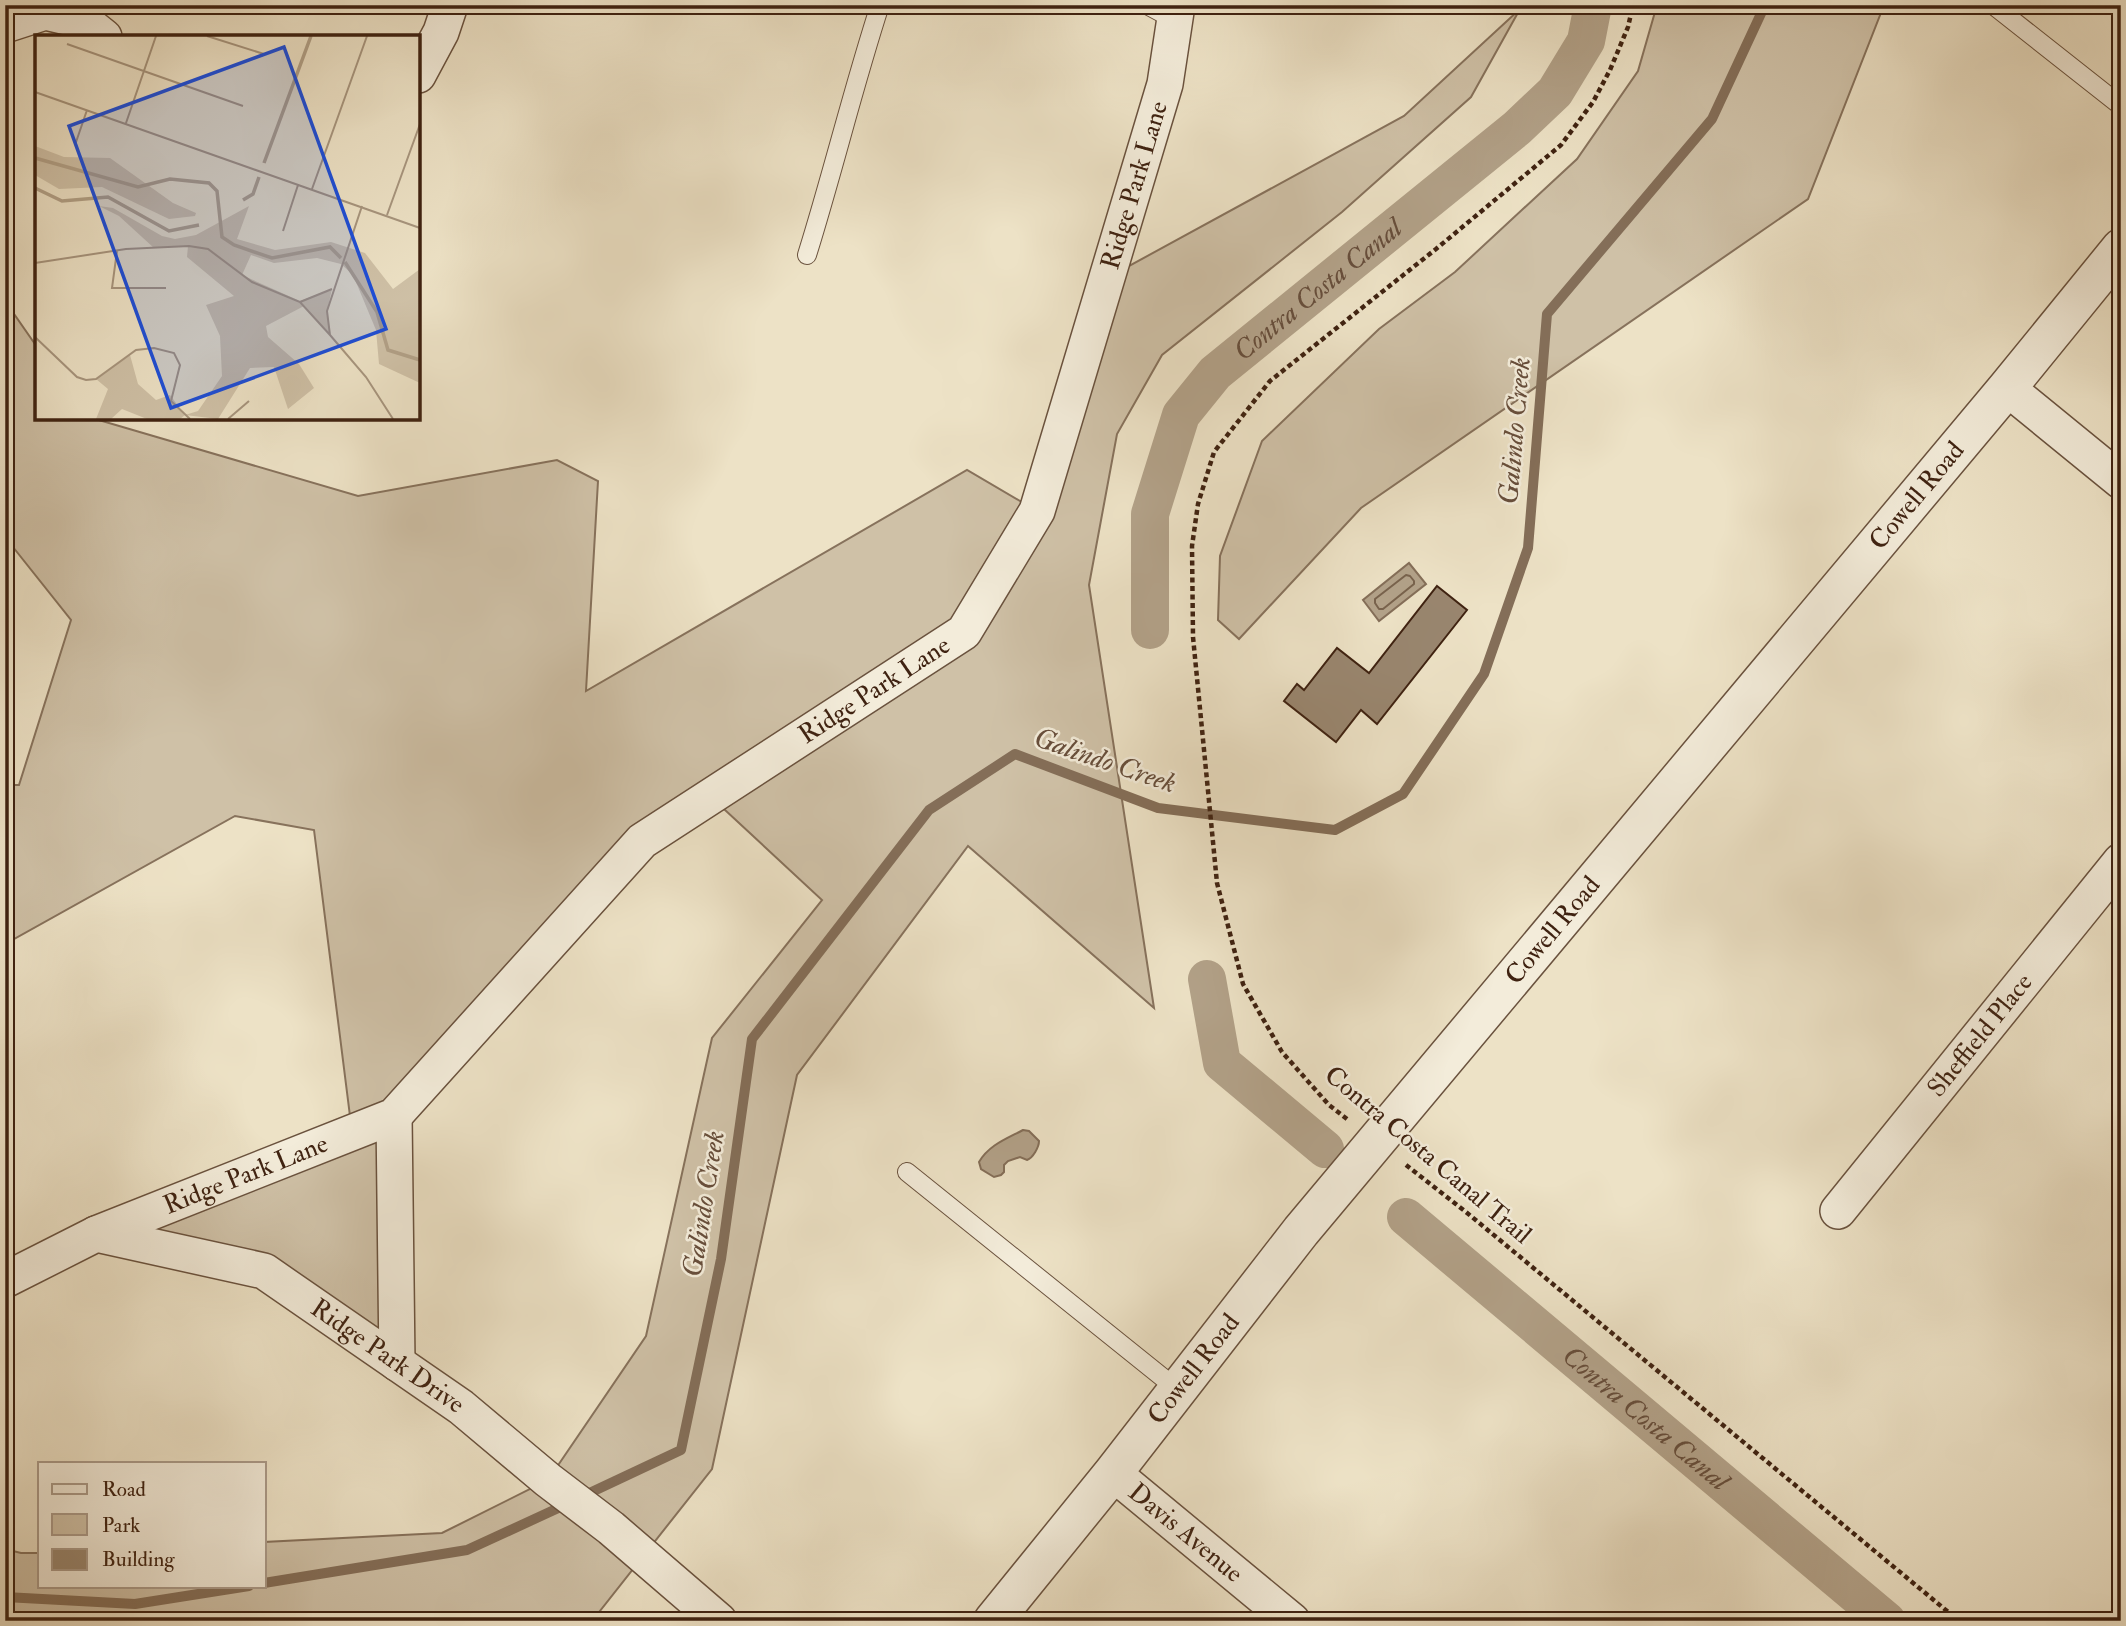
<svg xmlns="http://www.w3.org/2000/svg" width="2126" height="1626" viewBox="0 0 2126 1626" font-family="'IM FELL Double Pica',serif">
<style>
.green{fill:#cfc1a7;stroke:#87725c;stroke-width:2}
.water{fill:#b2a188;stroke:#846e58;stroke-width:2}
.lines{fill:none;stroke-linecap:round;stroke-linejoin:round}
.shore{stroke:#78624c;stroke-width:2}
.stream{stroke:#846e58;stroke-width:10}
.canal{stroke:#b2a188;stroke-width:38}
.building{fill:#99866f;stroke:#3f2211;stroke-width:2}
.service-casing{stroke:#6a523e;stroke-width:20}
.minor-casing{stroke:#6a523e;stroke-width:38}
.tertiary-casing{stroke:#6a523e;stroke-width:41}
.path{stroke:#3f2211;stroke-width:4.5;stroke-dasharray:5 3.5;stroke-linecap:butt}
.service{stroke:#f3ecda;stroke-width:18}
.minor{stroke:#f3ecda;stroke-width:35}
.tertiary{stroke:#f3ecda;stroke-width:38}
.labels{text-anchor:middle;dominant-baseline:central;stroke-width:5;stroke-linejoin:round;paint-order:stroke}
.street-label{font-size:26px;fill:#3f2211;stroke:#f3ecda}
.water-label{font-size:28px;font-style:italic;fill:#674e3b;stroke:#f3ecda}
.inset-river{fill:none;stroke:#b2a188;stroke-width:3.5}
.inset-road{fill:none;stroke:#a7957e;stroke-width:2}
.view{fill:#1d4ed8;fill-opacity:0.15;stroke:#1d4ed8;stroke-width:3.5}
.inset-edge{fill:none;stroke:#3f2211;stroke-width:3.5}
</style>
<rect width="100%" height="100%" fill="#ede2c6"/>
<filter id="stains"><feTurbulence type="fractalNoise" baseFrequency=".00286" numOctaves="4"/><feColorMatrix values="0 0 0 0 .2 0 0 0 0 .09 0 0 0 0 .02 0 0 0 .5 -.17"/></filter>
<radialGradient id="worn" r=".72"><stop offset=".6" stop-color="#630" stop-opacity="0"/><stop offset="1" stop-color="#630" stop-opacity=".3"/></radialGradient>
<g class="green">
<path d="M1657,5H1884L1808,199L1361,508L1239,639L1218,620L1220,556L1262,441L1379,329L1455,272L1577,159L1638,71Z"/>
<path d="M1520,9L1471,97L1342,212L1162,355L1117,434L1089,585L1154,1008L968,846L797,1075L712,1469L592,1621H5V1549L21,1553H40V1586H264V1542L442,1533L548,1480L646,1336L712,1038L822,900L711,797L642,842L394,1116L397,1363L264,1271L96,1234L352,1132L314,830L235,816L5,944V785H19L71,620L5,537V301L37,347V418H92L358,496L557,460L598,481L586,691L967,470L1037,511L1107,278L1404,116Z"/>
</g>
<g class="water">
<path d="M1409,563L1426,584L1379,621L1363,600Z"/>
<path d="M1023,1130L1029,1131L1039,1141C1039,1147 1033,1158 1027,1160L1020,1157L1008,1161L1004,1165V1172L1001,1175L994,1177L981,1169L979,1162C989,1145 1006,1139 1023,1130Z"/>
</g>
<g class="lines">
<path class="shore" d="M1406,575L1410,576L1414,581V584L1383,609H1379L1375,603V599Z"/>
<g class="stream">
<path d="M581,1497L681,1450L721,1259L752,1039L929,810L1015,754L1158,808L1335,830L1403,794L1484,674L1528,548L1547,314L1712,119L1765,5"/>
<path d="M264,1583L467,1550L567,1504"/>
<path d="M5,1597L135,1604L249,1586"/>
</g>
<g class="canal">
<path id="s1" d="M1150,630V514L1181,415L1215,373L1517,128L1555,92L1586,41L1593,5"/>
<path d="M1207,979L1222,1063L1325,1149"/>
<path id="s2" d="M1406,1217L1887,1621"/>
</g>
</g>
<path class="building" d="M1437,586L1467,610L1377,724L1361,710L1336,742L1284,701L1297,684L1304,690L1337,648L1369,673Z"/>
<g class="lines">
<g class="service-casing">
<g id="service">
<path d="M1147,5L1175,20"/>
<path d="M1993,5L2121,106"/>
<path d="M807,255C833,172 853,88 880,5"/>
<path d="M907,1172L1177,1389"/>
</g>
</g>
<g class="minor-casing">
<g id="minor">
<path d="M5,25L45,12L84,21L104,37"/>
<path d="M418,75L441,32L450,5"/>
<path d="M2007,388L2121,481"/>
<path d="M394,1116L397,1363"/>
<path id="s3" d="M1838,1211L2121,861"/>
<path id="s4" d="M96,1234L394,1116L642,841L964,632L1037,511L1165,84L1177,5"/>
<path id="s5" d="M5,1280L96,1234L264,1271L461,1407L548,1480L611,1528L719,1621"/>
<path id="s6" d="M1113,1473L1292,1621"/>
</g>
</g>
<g class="tertiary-casing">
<g id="tertiary">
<path id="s7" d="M993,1621L1113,1473L1301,1231L2007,388L2121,248"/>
</g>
</g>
<g class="path">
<path d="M1347,1119L1329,1105L1282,1052L1243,984L1217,883L1193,637L1192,546L1198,504L1214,452L1270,381L1436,249L1561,145L1593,102L1610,70L1628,27L1633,5"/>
<path d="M1406,1165L1466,1212L1959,1621"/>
</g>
<use href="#service" class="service"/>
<use href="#minor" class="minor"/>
<use href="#tertiary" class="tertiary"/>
</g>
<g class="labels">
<g class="street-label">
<text stroke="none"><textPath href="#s4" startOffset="1556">Ridge Park Lane</textPath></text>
<text stroke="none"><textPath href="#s7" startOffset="1456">Cowell Road</textPath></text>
<text stroke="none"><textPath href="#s4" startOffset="968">Ridge Park Lane</textPath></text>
<text stroke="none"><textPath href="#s7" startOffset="889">Cowell Road</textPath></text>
<text stroke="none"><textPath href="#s3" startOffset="226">Sheffield Place</textPath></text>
<text transform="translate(1428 1155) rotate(40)">Contra Costa Canal Trail</text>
<text stroke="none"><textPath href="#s4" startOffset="161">Ridge Park Lane</textPath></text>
<text stroke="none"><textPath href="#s5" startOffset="424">Ridge Park Drive</textPath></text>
<text stroke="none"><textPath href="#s7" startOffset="322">Cowell Road</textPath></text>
<text stroke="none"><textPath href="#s6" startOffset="94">Davis Avenue</textPath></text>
</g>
<g class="water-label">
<text stroke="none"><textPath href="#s1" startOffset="406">Contra Costa Canal</textPath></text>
<text transform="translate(1515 431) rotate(-85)">Galindo Creek</text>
<text transform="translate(1105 761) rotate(19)">Galindo Creek</text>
<text transform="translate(704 1204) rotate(-81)">Galindo Creek</text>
<text stroke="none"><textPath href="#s2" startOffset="313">Contra Costa Canal</textPath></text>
</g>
</g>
<g transform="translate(35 35)">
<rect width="385" height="385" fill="#ede2c6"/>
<path d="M0,111L29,122L75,123L138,168L161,178L160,181L134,184L67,152L24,154L0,140ZM64,171L78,173L127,201L140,204L161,200L214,171L202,204L240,215L296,207L330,218L358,254L385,234V348L344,329L341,295L318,240L306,229L282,223L239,228L216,220L207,240L265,266L297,254L292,276L295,300L269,271L231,291L233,302L264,329L279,353L253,374L239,332L215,333L183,384L150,380L145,384H112L87,374L76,384H61L73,354L61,344L95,320L103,349L121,365L135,360L150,380L163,376L187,341L185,301L171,270L199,261L152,222L153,211L119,213L84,181Z" fill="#cfc1a7"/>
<path class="inset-river" d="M0,123L103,152L135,144L174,148L182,156L187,202L199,210L237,223L295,212L306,223M229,128L276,1M0,153L27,166L73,162L134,196L164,190M208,165L218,159L224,142M310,227L342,277L353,315L385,325"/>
<path class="inset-road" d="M172,1L229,19M32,9L208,71M0,57L385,193M91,88L121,1M40,110L52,75M277,154L332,1M327,171L292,276L295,300L331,342L358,384M352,180L385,89M248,196L263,150M82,216L77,253H131M0,228L91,214L154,211L173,214L217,247L265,267L295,300M265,267L297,254M0,302L42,342L51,345L61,344L101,315L119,313L139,318L145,330L136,366L155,384M193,384L214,366"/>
<path class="view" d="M249,12L351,294L136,373L34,91Z"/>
<rect width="385" height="385" class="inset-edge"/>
</g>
<rect width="2126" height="1626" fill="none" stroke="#ede2c6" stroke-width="28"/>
<rect x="7" y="7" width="2112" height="1612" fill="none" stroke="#3f2211" stroke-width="3.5"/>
<rect x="14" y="14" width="2098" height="1598" fill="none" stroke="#3f2211" stroke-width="2"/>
<rect x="38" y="1462" width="228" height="126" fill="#f3ecda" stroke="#ab9b8a" stroke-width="2"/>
<rect x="52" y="1484" width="35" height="10" fill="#f3ecda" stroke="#ab9b8a" stroke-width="2"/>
<text x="102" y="1496" font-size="21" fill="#3f2211">Road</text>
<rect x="52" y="1514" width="35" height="21" fill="#cfc1a7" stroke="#ab9b8a" stroke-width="2"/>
<text x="102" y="1532" font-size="21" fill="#3f2211">Park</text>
<rect x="52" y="1549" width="35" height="21" fill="#99866f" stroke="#ab9b8a" stroke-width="2"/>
<text x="102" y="1566" font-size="21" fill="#3f2211">Building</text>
<rect width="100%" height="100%" filter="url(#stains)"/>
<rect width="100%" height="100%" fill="url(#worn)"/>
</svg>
